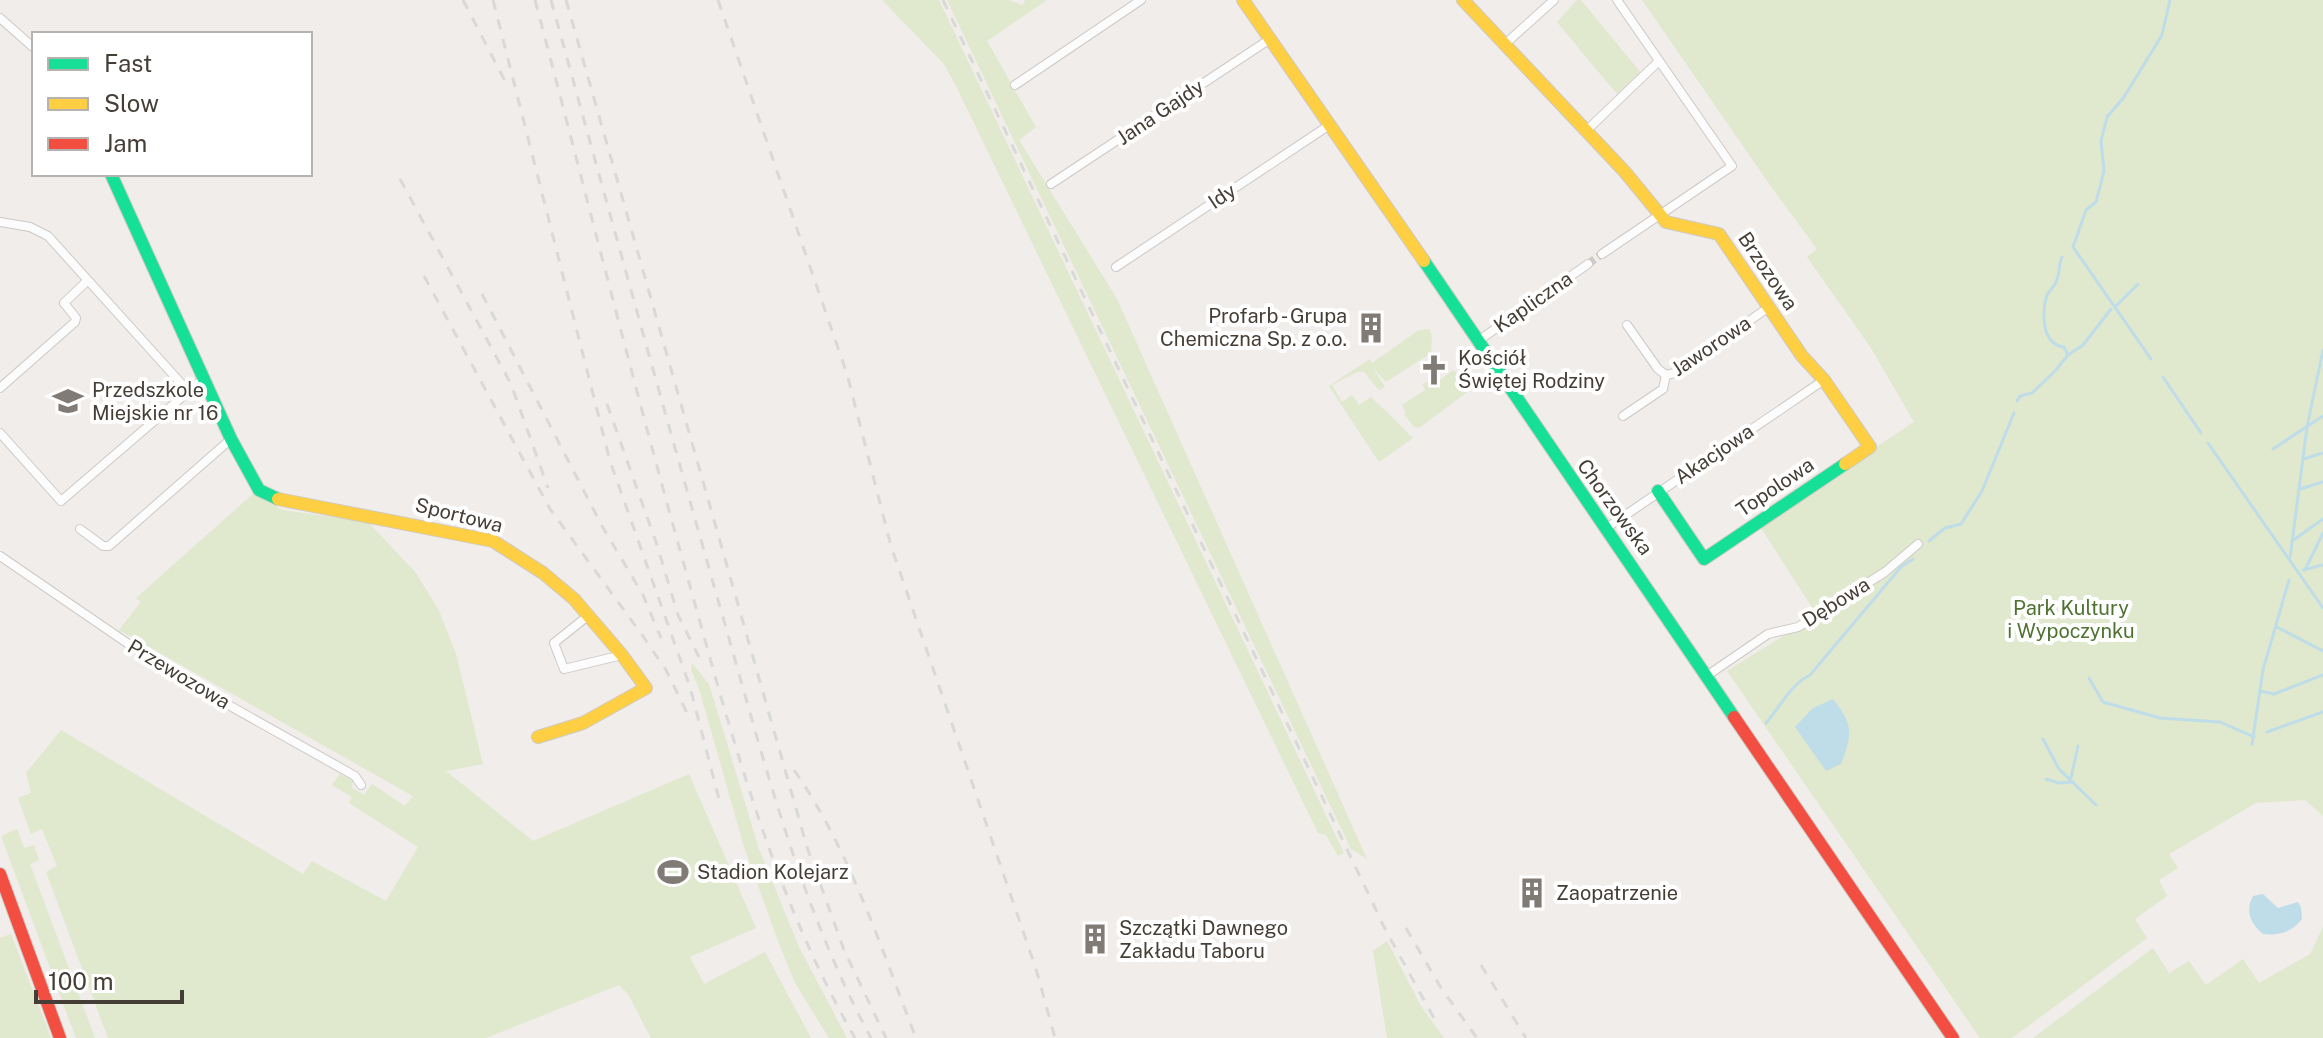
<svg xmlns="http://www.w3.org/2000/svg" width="2323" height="1038" viewBox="0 0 2323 1038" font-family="'Public Sans',sans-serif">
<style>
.green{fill:#e0e8cd}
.water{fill:#bfdde9}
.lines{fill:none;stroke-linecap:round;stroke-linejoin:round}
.stream{stroke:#bfdde9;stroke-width:3}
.street-tunnel{stroke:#cecac6;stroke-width:8;stroke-dasharray:8 4;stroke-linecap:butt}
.street-casing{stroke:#ccc9c6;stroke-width:10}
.fast-casing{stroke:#cec9c2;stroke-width:14}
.slow-casing{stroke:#cec9c2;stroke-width:14}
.jam-casing{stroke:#cec9c2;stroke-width:14}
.street{stroke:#fdfcfc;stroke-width:8}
.fast{stroke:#16e098;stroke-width:12}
.slow{stroke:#ffcf43;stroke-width:12}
.jam{stroke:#f24e42;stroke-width:12}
.rail{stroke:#d9d9d8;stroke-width:3;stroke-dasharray:10 10;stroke-linecap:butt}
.labels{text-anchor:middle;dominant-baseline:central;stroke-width:8;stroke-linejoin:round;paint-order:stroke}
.street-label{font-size:20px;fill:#453e37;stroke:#fff}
.poi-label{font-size:20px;fill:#453e37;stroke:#fff;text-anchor:start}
.park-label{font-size:20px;fill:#4f7230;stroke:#fff}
</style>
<rect width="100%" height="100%" fill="#f0edea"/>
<g class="green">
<path d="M882,0H939L1344,853L1338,856L1326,835L1318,833L956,86L944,64Z"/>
<path d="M947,0H1008L1023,5L1025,0H1047L987,41L1036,127L1019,140L1117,299L1367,859L1351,849Z"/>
<path d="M1577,0H1581L1640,72L1617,94L1557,22Z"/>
<path d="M1642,0H2323V816L2305,800L2256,803L2169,854L2178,868L2159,880L2167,896L2135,919L2147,938L2012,1038H1980L1727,671L1817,615L1759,525L1914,422L1871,348L1807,257L1817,249L1770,185Z"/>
<path d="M1429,329L1432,336L1431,353L1386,382L1373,368L1385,387L1379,390L1364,372H1357L1332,385L1342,402L1352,395L1359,405L1371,397L1413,438L1379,462L1329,386L1370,359L1372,363L1419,330Z"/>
<path d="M1453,370L1470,386V390L1419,428L1414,427L1404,414L1406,413L1402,405L1425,390L1422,384L1432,380L1435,384Z"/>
<path d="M254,493L282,510L368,522L416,573L439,611L456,654L483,764L446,771L533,841L689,774L756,928L690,957L704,984L765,952L811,1038H651L628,994L619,985L486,1038H108L46,872L57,866L42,829L31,834L18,798L31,793L26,773L61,730L303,874L312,861L386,901L418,847L349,803L352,797L332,785L340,774L353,781L352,788L364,795L372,784L405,806L413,796L119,630L141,602L136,598Z"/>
<path d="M692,663L709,684L759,849L799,947L847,1038H829L795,983L778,941L744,847L700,692L691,669Z"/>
<path d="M17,829L24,848L34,845L39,860L30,864L95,1038H76L1,836Z"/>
<path d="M2323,927V1038H2033L2153,948L2169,973L2189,961L2206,985L2243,959L2259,983L2310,954Z"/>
<path d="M11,934L51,1038H0V938Z"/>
<path d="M1387,941L1421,1006L1444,1038H1387L1373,951Z"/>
</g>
<g class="water">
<path d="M1833,699C1854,725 1852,734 1841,764L1826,771L1795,727L1813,708Z"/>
<path d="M2263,894L2278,908L2298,902L2301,907L2302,919C2292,932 2279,936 2263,934C2250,923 2245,911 2253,896Z"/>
</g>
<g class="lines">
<g class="stream">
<path d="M2062,257C2058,266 2060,274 2056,282C2054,288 2047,292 2046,298C2042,316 2042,344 2064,347L2068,355"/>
<path d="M2115,307L2138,284"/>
<path d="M2151,359L2073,247L2086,210L2096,202L2104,171L2101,141L2107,117L2124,97L2162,35L2170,0"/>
<path d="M2163,377L2201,433"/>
<path d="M2017,401L2020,396L2032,393L2055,371L2068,355L2083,345L2111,309"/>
<path d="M2208,443L2323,608"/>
<path d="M2273,449L2323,416"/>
<path d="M2304,459L2323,453"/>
<path d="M2300,489L2323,482"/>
<path d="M1929,541L1945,528L1961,524L1982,491L2014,413"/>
<path d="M2292,541L2323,519"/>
<path d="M2290,558L2307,427L2323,350"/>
<path d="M2303,570L2323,565"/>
<path d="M2305,570L2323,533"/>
<path d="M2277,627L2323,651"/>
<path d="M2089,678L2103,702L2160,718L2220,722L2254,737"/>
<path d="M2260,691L2274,694L2323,675"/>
<path d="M1766,723C1780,707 1791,684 1810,675L1901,567L1913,559"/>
<path d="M2267,732L2323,712"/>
<path d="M2043,739L2059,769L2096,805"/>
<path d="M2252,744L2263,670L2289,580"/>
<path d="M2071,778L2078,746"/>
<path d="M2046,779L2059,783L2073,782"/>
</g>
<path class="street-tunnel" d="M1588,264L1602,254"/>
<g class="street-casing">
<g id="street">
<path d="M0,18L34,48"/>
<path d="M1504,45L1554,0"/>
<path d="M1015,85L1141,0"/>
<path d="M1586,131L1659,61"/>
<path d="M1051,184L1270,39"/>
<path d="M0,222L30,227L48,236L188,391"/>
<path d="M1602,254L1732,166L1617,0"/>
<path d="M1116,267L1328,126"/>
<path d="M1627,325L1658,369L1666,375"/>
<path d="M1478,341L1588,264"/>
<path d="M0,388L75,322L76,318L64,303L87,281"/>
<path d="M1623,416L1663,389L1666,375L1675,373L1769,307"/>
<path d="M0,433L61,501L203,379"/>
<path d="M80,529L103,546H109L231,439"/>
<path d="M1605,529L1824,380"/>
<path d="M0,556L168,671L355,776L361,785"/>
<path d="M589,615L554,643L564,669L622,655"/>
<path d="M1708,675L1768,634L1798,627L1817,615L1885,572L1918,544"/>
</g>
</g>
<g class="fast-casing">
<g id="fast">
<path d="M111,174L231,439L259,490L278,499"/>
<path d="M1424,261L1734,717"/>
<path d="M1658,491L1704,559L1845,464"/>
</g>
</g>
<g class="slow-casing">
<g id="slow">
<path d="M1243,0L1424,261"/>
<path d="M1463,0L1625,172L1666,222L1719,234L1802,356L1824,380L1870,447L1845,464"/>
<path d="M278,499L493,541L543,573L574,599L622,655L646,688L583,723L538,737"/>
</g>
</g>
<g class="jam-casing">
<g id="jam">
<path d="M1734,717L1953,1038"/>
<path d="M0,874L60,1038"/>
</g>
</g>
<use href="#street" class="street"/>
<use href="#fast" class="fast"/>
<use href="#slow" class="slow"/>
<use href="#jam" class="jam"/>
<g class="rail">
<path d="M463,0L505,81"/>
<path d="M493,0L610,461L690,687L719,799"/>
<path d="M535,0C586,193 634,387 688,579C732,737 773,895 855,1038"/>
<path d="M551,0C606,200 661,400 718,600C761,748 797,901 871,1038"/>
<path d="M566,0L807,847L844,950L886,1038"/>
<path d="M718,0L847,374L891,546L1036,969L1055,1038"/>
<path d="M943,0L1385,929L1435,1020"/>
<path d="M400,179L511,384L548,488"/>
<path d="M424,276L550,509L640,632L666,670L689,717"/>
<path d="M482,294L602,526L643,595L661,638"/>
<path d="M607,404L657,545L678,615L699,657"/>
<path d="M794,770C850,850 881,948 916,1038"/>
<path d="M1406,928L1441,988L1477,1038"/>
<path d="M1481,965L1526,1038"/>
</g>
</g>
<defs>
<g id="building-bare" transform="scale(2.4)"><path d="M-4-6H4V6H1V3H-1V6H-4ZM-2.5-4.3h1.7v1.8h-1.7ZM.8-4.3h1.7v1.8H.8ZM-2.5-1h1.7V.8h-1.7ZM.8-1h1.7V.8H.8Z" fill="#817b76" stroke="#fff" stroke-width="2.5" paint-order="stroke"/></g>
<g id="church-bare" transform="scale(2.4)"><path d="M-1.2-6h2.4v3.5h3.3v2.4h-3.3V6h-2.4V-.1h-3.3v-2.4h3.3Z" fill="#817b76" stroke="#fff" stroke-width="2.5" paint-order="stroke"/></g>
<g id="school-bare" transform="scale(2.4)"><path d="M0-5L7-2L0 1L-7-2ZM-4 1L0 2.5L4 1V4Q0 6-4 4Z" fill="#817b76" stroke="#fff" stroke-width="2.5" paint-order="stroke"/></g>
<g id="stadium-bare" transform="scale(2.4)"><path d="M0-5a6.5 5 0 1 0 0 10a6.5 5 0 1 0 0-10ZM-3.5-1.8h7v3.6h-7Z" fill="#817b76" stroke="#fff" stroke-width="2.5" paint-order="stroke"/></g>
</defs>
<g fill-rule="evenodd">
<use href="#building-bare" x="1371" y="328"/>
<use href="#church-bare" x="1434" y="370"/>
<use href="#school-bare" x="68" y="401"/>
<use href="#stadium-bare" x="673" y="872"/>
<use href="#building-bare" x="1532" y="893"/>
<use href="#building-bare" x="1095" y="939"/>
</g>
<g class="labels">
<g class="street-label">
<text transform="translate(1160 112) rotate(-34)">Jana Gajdy</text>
<text transform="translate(1222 196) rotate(-34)">Idy</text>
<text transform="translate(1768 271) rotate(56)">Brzozowa</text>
<text transform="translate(1533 302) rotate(-35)">Kapliczna</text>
<text transform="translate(1711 346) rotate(-34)">Jaworowa</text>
<text transform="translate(1714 454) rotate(-34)">Akacjowa</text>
<text transform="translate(1775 487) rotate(-34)">Topolowa</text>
<text transform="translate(1615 507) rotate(54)">Chorzowska</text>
<text transform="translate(459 515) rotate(14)">Sportowa</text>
<text transform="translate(1836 602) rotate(-32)">Dębowa</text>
<text transform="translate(179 674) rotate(31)">Przewozowa</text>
</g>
<g class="poi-label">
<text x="1347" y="316" text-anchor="end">Profarb - Grupa<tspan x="1347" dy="23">Chemiczna Sp. z o.o.</tspan></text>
<text x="1458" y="358">Kościół<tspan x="1458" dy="23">Świętej Rodziny</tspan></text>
<text x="92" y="390">Przedszkole<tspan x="92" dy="23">Miejskie nr 16</tspan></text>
<text x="697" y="872">Stadion Kolejarz</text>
<text x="1556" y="893">Zaopatrzenie</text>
<text x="1119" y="928">Szczątki Dawnego<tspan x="1119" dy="23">Zakładu Taboru</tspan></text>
</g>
<g class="park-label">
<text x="2071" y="608">Park Kultury<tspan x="2071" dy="23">i Wypoczynku</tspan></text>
</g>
</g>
<rect x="32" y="32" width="280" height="144" fill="#ffffff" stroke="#b5b2af" stroke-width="2"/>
<rect x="48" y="58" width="40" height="12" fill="#16e098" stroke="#b5b2af" stroke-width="2"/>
<text x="104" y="72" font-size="24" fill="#453e37">Fast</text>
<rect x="48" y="98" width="40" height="12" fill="#ffcf43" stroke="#b5b2af" stroke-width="2"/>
<text x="104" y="112" font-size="24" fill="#453e37">Slow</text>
<rect x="48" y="138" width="40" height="12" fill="#f24e42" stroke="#b5b2af" stroke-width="2"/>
<text x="104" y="152" font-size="24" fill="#453e37">Jam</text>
<path d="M36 990v12h146v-12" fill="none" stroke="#453e37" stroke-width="4"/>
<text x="48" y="990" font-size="24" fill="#453e37" stroke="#ffffff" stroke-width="6" paint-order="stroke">100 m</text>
</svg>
